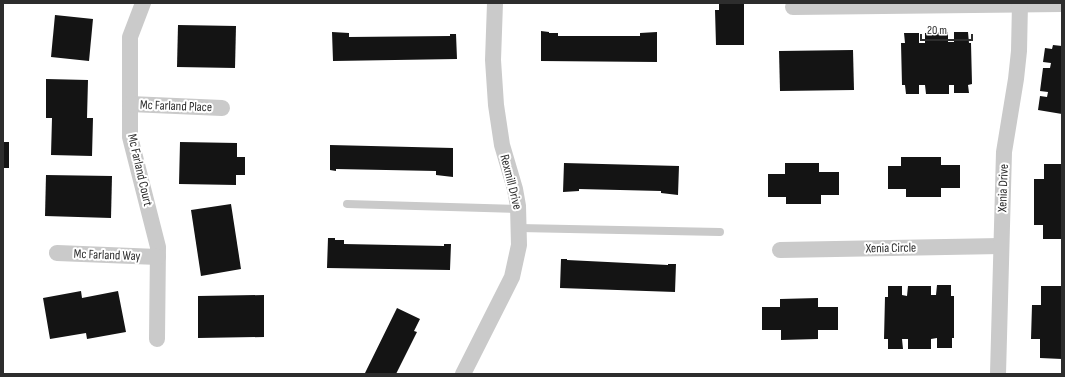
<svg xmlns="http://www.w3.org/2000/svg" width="1065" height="377" viewBox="0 0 1065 377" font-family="'Sofia Sans Condensed',sans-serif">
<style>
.building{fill:#141414}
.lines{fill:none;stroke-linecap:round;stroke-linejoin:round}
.service{stroke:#cacaca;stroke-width:8}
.minor{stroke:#cacaca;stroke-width:16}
.labels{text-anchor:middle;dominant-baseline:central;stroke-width:4;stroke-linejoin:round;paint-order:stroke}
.street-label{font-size:13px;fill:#2d2d2d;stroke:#fff}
</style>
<rect width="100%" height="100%" fill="#fff"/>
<g class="building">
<path d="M719,3H744V45H716L715,10H719Z"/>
<path d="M55,15L93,19L89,61L51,57Z"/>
<path d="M178,25L236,26L235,68L177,67Z"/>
<path d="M541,31L549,32V33H558V36H640V33L657,32V62L541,61Z"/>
<path d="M332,32L349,33V37L450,36V34H456L457,59L333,61Z"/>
<path d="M948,32V42H954V32H968L969,43H971L972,84L968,85L969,93H954V85H949V94H926L925,85H919V94H906L905,85H902L901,43H905L904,33H919V43H925V33Z"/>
<path d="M1053,45L1062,46V114L1038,110L1040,96L1047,97L1048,92L1040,91L1043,68H1050L1051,63L1043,62L1045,48L1052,49Z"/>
<path d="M853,50L854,90L780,91L779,51Z"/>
<path d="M46,79L88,80L87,118H93L92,156L51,155L52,118H46Z"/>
<rect x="3" y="142" width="6" height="26"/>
<path d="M180,142L237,143V157H245V175H236V185L179,184Z"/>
<path d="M330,145L453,148V177L436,175V171L336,169V171L330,170Z"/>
<path d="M901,157H941V165H960V188H941V197H906V189H888V166H901Z"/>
<path d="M564,163L679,166L678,195L661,193V191L579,189V191L563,192Z"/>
<path d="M785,163H819V172H839V195H821V204H786V197H768V174H785Z"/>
<path d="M1044,164H1062V239H1043V225H1034V179H1044Z"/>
<path d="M46,175L112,176L111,218L45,216Z"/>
<path d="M231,204L241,269L201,276L191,210Z"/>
<path d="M328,238H335V240H344V244L444,246V244H451L450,270L327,268Z"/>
<path d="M561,259H567V260L668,265V264H676L675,292L560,288Z"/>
<path d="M937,285H951V296H954V338H952V348H937V338L931,339V349H908V339H902L903,349H888V339H884L885,297H888V286H902V295L907,296L908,286H931V295H936Z"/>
<path d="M1041,286H1062V359L1040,358V339H1031L1032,305H1041Z"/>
<path d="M81,291L82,298L118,291L126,332L87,339L86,333L50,339L43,298Z"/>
<path d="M264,295V337L198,338V296Z"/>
<path d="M818,298V307H838V330H818V339L781,340V330H762V307H780V299Z"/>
<path d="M397,308L420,319L414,331L417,332L396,374H368L365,373Z"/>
</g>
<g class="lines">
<g class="service">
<path d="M347,204L518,209"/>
<path d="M519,228L720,232"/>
</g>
<g class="minor">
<path d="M143,3L130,37V137L158,247L157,339"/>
<path d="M793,7L1062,4"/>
<path d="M130,104L222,108"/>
<path d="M780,250L1001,246"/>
<path d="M57,253L158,257"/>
<path d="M463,374L512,277L519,245L518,206L515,189L502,145L496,105L493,60L495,3"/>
<path d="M998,374L1004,152L1016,79L1019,51L1020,3"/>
</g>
</g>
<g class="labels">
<g class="street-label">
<text transform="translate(176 106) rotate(2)">Mc Farland Place</text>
<text transform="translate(140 170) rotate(77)">Mc Farland Court</text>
<text transform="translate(511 182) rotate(76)">Rexmill Drive</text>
<text transform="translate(1003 188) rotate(-88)">Xenia Drive</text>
<text transform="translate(891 248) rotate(-1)">Xenia Circle</text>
<text transform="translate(107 255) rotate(2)">Mc Farland Way</text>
</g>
</g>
<rect width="1065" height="377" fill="none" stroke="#2d2d2d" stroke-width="8"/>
<path d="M921 34v6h51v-6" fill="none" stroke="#2d2d2d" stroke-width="2"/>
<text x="927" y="34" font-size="12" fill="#2d2d2d" stroke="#ffffff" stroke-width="3" paint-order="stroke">20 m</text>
</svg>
